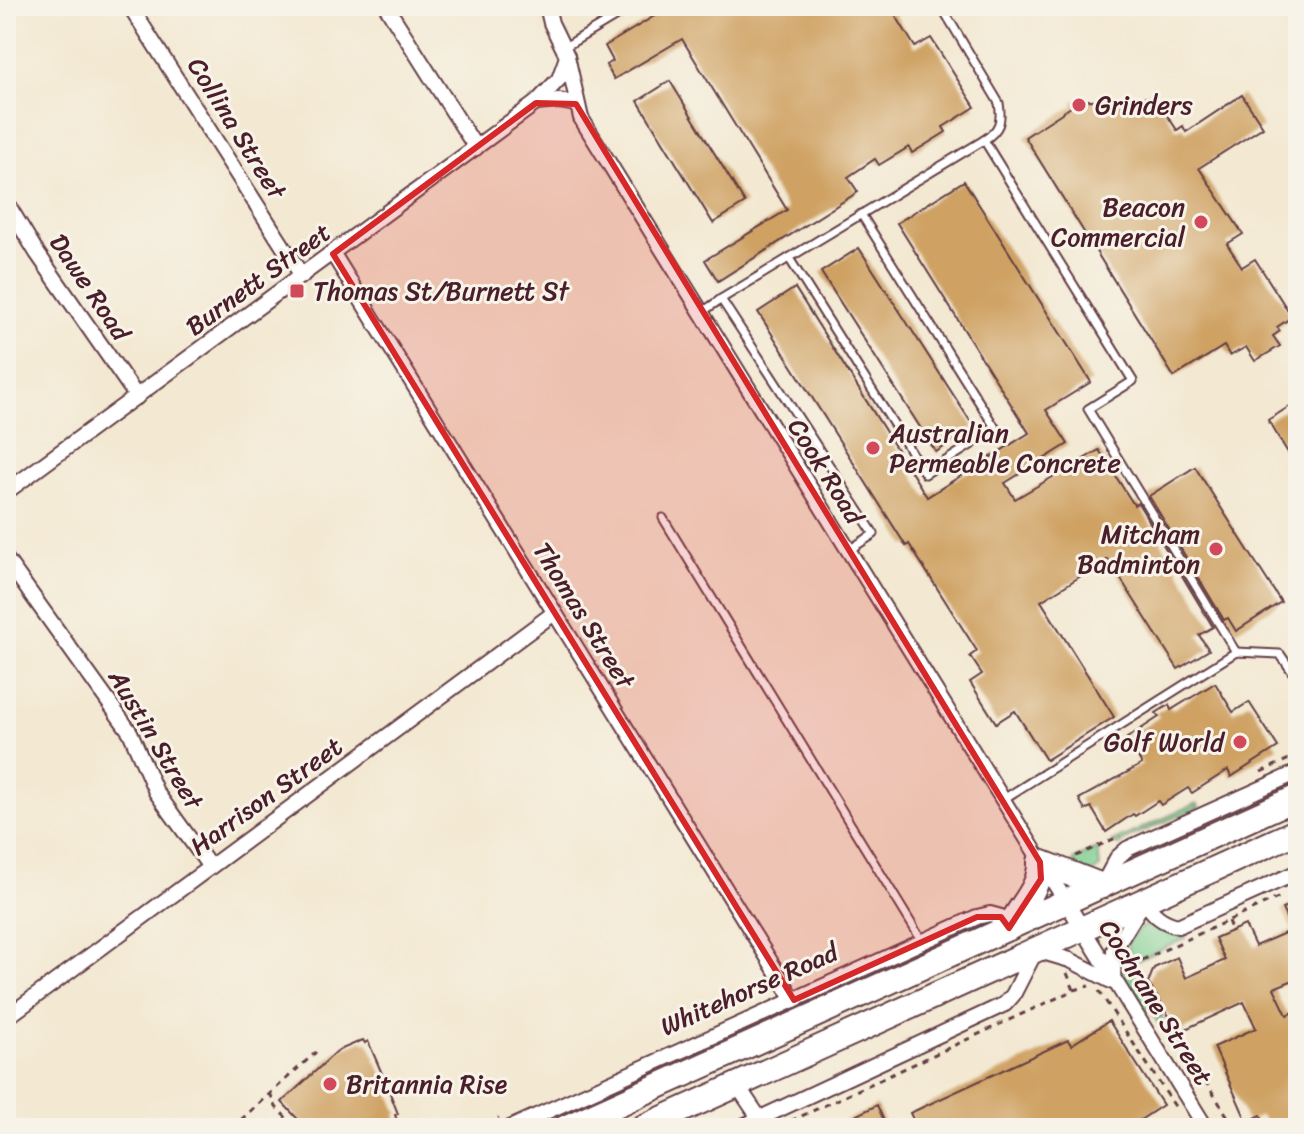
<svg xmlns="http://www.w3.org/2000/svg" width="1304" height="1134" viewBox="0 0 1304 1134" font-family="Sriracha,sans-serif">
<style>
.green{fill:#7ecf91;stroke:#64775e;stroke-width:2}
.building{fill:#cfa263}
.lines{fill:none;stroke-linecap:round;stroke-linejoin:round}
.lane-casing{stroke:#633d44;stroke-width:11}
.street-casing{stroke:#633d44;stroke-width:18}
.highway-casing{stroke:#633d44;stroke-width:28}
.path{stroke:#633d44;stroke-width:3;stroke-dasharray:6 6;stroke-linecap:butt}
.lane{stroke:#fff;stroke-width:7}
.street{stroke:#fff;stroke-width:14}
.highway{stroke:#fff;stroke-width:24}
.marked{fill:#d62828;fill-opacity:0.2;stroke:#d62828;stroke-width:6;stroke-linejoin:round}
.poi-dot{fill:#d1495b;stroke:#f7f3e8;stroke-width:3}
.labels{text-anchor:middle;dominant-baseline:central;stroke-width:6;stroke-linejoin:round;paint-order:stroke}
.poi-label{font-size:26px;fill:#4a1f2b;stroke:#f7f3e8;text-anchor:start}
.street-label{font-size:26px;fill:#4a1f2b;stroke:#f7f3e8}
</style>
<rect width="100%" height="100%" fill="#f7f3e8"/>
<filter id="ink" filterUnits="userSpaceOnUse"><feTurbulence type="fractalNoise" baseFrequency=".0125" numOctaves="2"/><feDisplacementMap in="SourceGraphic" scale="16" xChannelSelector="R" yChannelSelector="G"/><feConvolveMatrix kernelMatrix="1 2 1 2 8 2 1 2 1" color-interpolation-filters="sRGB"/></filter>
<filter id="wash" filterUnits="userSpaceOnUse"><feTurbulence type="fractalNoise" baseFrequency=".006" numOctaves="4" result="noise"/><feDisplacementMap in="SourceGraphic" scale="32" xChannelSelector="R" yChannelSelector="G"/><feGaussianBlur stdDeviation="1.8" result="paint"/><feColorMatrix in="noise" values="0 0 0 0 0 0 0 0 0 0 0 0 0 0 0 0 0 1.4 0 .05"/><feComposite in="paint" operator="in"/></filter>
<g filter="url(#wash)">
<rect width="100%" height="100%" fill="#f3e8d1"/>
<g class="green">
<path d="M1197,803L1199,807L1128,838L1119,845L1112,842Z"/>
<path d="M1098,848L1100,868L1091,873L1079,872L1073,860Z"/>
<path d="M1153,924L1183,934L1186,938L1132,963L1127,941L1140,928Z"/>
<path d="M1124,946L1128,963L1167,1027L1162,1029L1150,1010L1136,1008C1127,988 1114,968 1124,946Z"/>
</g>
<g id="blocks">
<g class="building">
<path d="M671,6H890L915,47L931,38L975,107L943,127L946,132L912,153L909,147L879,165L875,159L848,177L858,192L718,281L705,260L787,210L682,39L614,79L606,65L613,61L605,46Z"/>
<path d="M670,81L745,203L713,223L638,101Z"/>
<path d="M1242,95L1263,127L1199,168L1243,234L1227,244L1242,267L1255,259L1292,317L1277,327L1280,331L1273,336L1280,346L1255,361L1246,347L1230,356L1224,346L1174,377L1025,137L1074,105L1072,101L1155,97L1177,130L1183,126L1186,132Z"/>
<path d="M964,181L1091,382L1046,410L1068,444L1005,483L1015,499L1099,450L1134,505L1138,503L1213,627L1199,635L1209,650L1178,669L1108,559L1041,601L1114,717L1046,760L1015,711L996,723L970,682L982,674L970,656L977,651L909,544L906,546L758,312L795,288L927,497L1029,433L897,223Z"/>
<path d="M859,248L974,427L936,452L821,272Z"/>
<path d="M1298,401V469L1268,420Z"/>
<path d="M1195,467L1281,602L1236,631L1228,618L1224,620L1149,496Z"/>
<path d="M1215,683L1233,712L1249,702L1278,747L1231,777L1228,770L1192,793L1188,788L1161,805L1158,801L1135,816L1133,814L1106,832L1091,807L1085,810L1079,799L1142,764L1127,738L1159,717L1156,713L1169,705L1171,710Z"/>
<path d="M1298,902V978L1274,988L1287,1015L1298,1010V1128H1267L1261,1115L1247,1122L1214,1047L1256,1028L1244,1002L1179,1032L1148,983L1154,968L1177,957L1186,978L1225,960L1215,938L1245,925L1255,946L1292,930L1282,909Z"/>
<path d="M1109,1021L1163,1105L1128,1128H917L910,1113L1068,1040L1071,1045Z"/>
<path d="M363,1040L365,1043L368,1041L386,1083L398,1114L395,1115L400,1128H306L282,1102L337,1051Z"/>
<path d="M877,1105L887,1128H831Z"/>
</g>
</g>
</g>
<g filter="url(#ink)">
<use href="#blocks" fill-opacity="0" stroke="#633d44" stroke-width="2"/>
<g class="lines">
<g class="lane-casing">
<g id="lane">
<path d="M941,6L999,103C1002,121 1000,130 984,140"/>
<path d="M563,48L633,6"/>
<path d="M789,258L925,474L996,429L861,214"/>
<path d="M701,313L721,299"/>
<path d="M663,518L922,941"/>
<path d="M849,550L874,534L721,299L984,140L1133,381L1088,409L1236,652"/>
<path d="M1002,800L1236,652L1280,654L1298,680"/>
</g>
</g>
<g class="street-casing">
<g id="street">
<path d="M130,6L302,276"/>
<path d="M386,6L476,148"/>
<path d="M547,6L551,23L567,56L581,118L1206,1128"/>
<path d="M536,103L559,101L576,104"/>
<path d="M6,202L37,253L137,397"/>
<path d="M333,254L794,1000"/>
<path d="M6,492L536,103L559,79L567,57"/>
<path d="M6,559L130,732L156,792L210,867"/>
<path d="M1102,886L1117,858L1127,849L1298,772"/>
<path d="M6,1018L554,613"/>
<path d="M737,1085L766,1128"/>
<path d="M510,1128L977,917L990,914L1001,917L1009,928"/>
<path d="M739,1128L1005,1004L1013,995L1036,950L1070,960L1113,982L1114,950L1144,901C1154,915 1161,922 1178,926L1298,872"/>
</g>
</g>
<g class="highway-casing">
<g id="highway">
<path d="M1009,928C1021,904 1041,888 1040,862L1102,886"/>
<path d="M565,1128L1298,797"/>
<path d="M642,1128L1298,831"/>
</g>
</g>
<g class="path">
<path d="M1261,772L1298,755"/>
<path d="M1076,856L1120,836"/>
<path d="M1228,921L1232,931"/>
<path d="M1128,959L1235,1128"/>
<path d="M1131,965L1280,897"/>
<path d="M1067,973L1074,990"/>
<path d="M1099,991L1176,1108"/>
<path d="M270,1093L276,1107L296,1128"/>
<path d="M780,1126L1074,990L1089,986"/>
<path d="M232,1128L316,1052"/>
<path d="M476,1128L499,1118"/>
</g>
<use href="#lane" class="lane"/>
<use href="#street" class="street"/>
<use href="#highway" class="highway"/>
</g>
</g>
<path class="marked" d="M536,103L576,104L1040,862L1041,879L1009,928L1001,917H977L794,1000L333,254Z"/>
<g class="poi-dot">
<circle cx="1079" cy="105" r="8"/>
<circle cx="1201" cy="222" r="8"/>
<rect x="289" y="283" width="16" height="16" rx="4"/>
<circle cx="873" cy="448" r="8"/>
<circle cx="1216" cy="549" r="8"/>
<circle cx="1240" cy="742" r="8"/>
<circle cx="330" cy="1084" r="8"/>
</g>
<g class="labels">
<g class="poi-label">
<text x="1095" y="105">Grinders</text>
<text x="1185" y="207" text-anchor="end">Beacon<tspan x="1185" dy="30">Commercial</tspan></text>
<text x="313" y="291">Thomas St/Burnett St</text>
<text x="889" y="433">Australian<tspan x="889" dy="30">Permeable Concrete</tspan></text>
<text x="1200" y="534" text-anchor="end">Mitcham<tspan x="1200" dy="30">Badminton</tspan></text>
<text x="1224" y="742" text-anchor="end">Golf World</text>
<text x="346" y="1084">Britannia Rise</text>
</g>
<g class="street-label">
<text transform="translate(237 128) rotate(58)">Collina Street</text>
<text transform="translate(258 279) rotate(-36)">Burnett Street</text>
<text transform="translate(90 287) rotate(56)">Dawe Road</text>
<text transform="translate(826 471) rotate(58)">Cook Road</text>
<text transform="translate(584 615) rotate(58)">Thomas Street</text>
<text transform="translate(156 739) rotate(59)">Austin Street</text>
<text transform="translate(266 796) rotate(-36)">Harrison Street</text>
<text transform="translate(749 989) rotate(-24)">Whitehorse Road</text>
<text transform="translate(1156 1002) rotate(58)">Cochrane Street</text>
</g>
</g>
<rect width="1304" height="1134" fill="none" stroke="#f7f3e8" stroke-width="32"/>
</svg>
